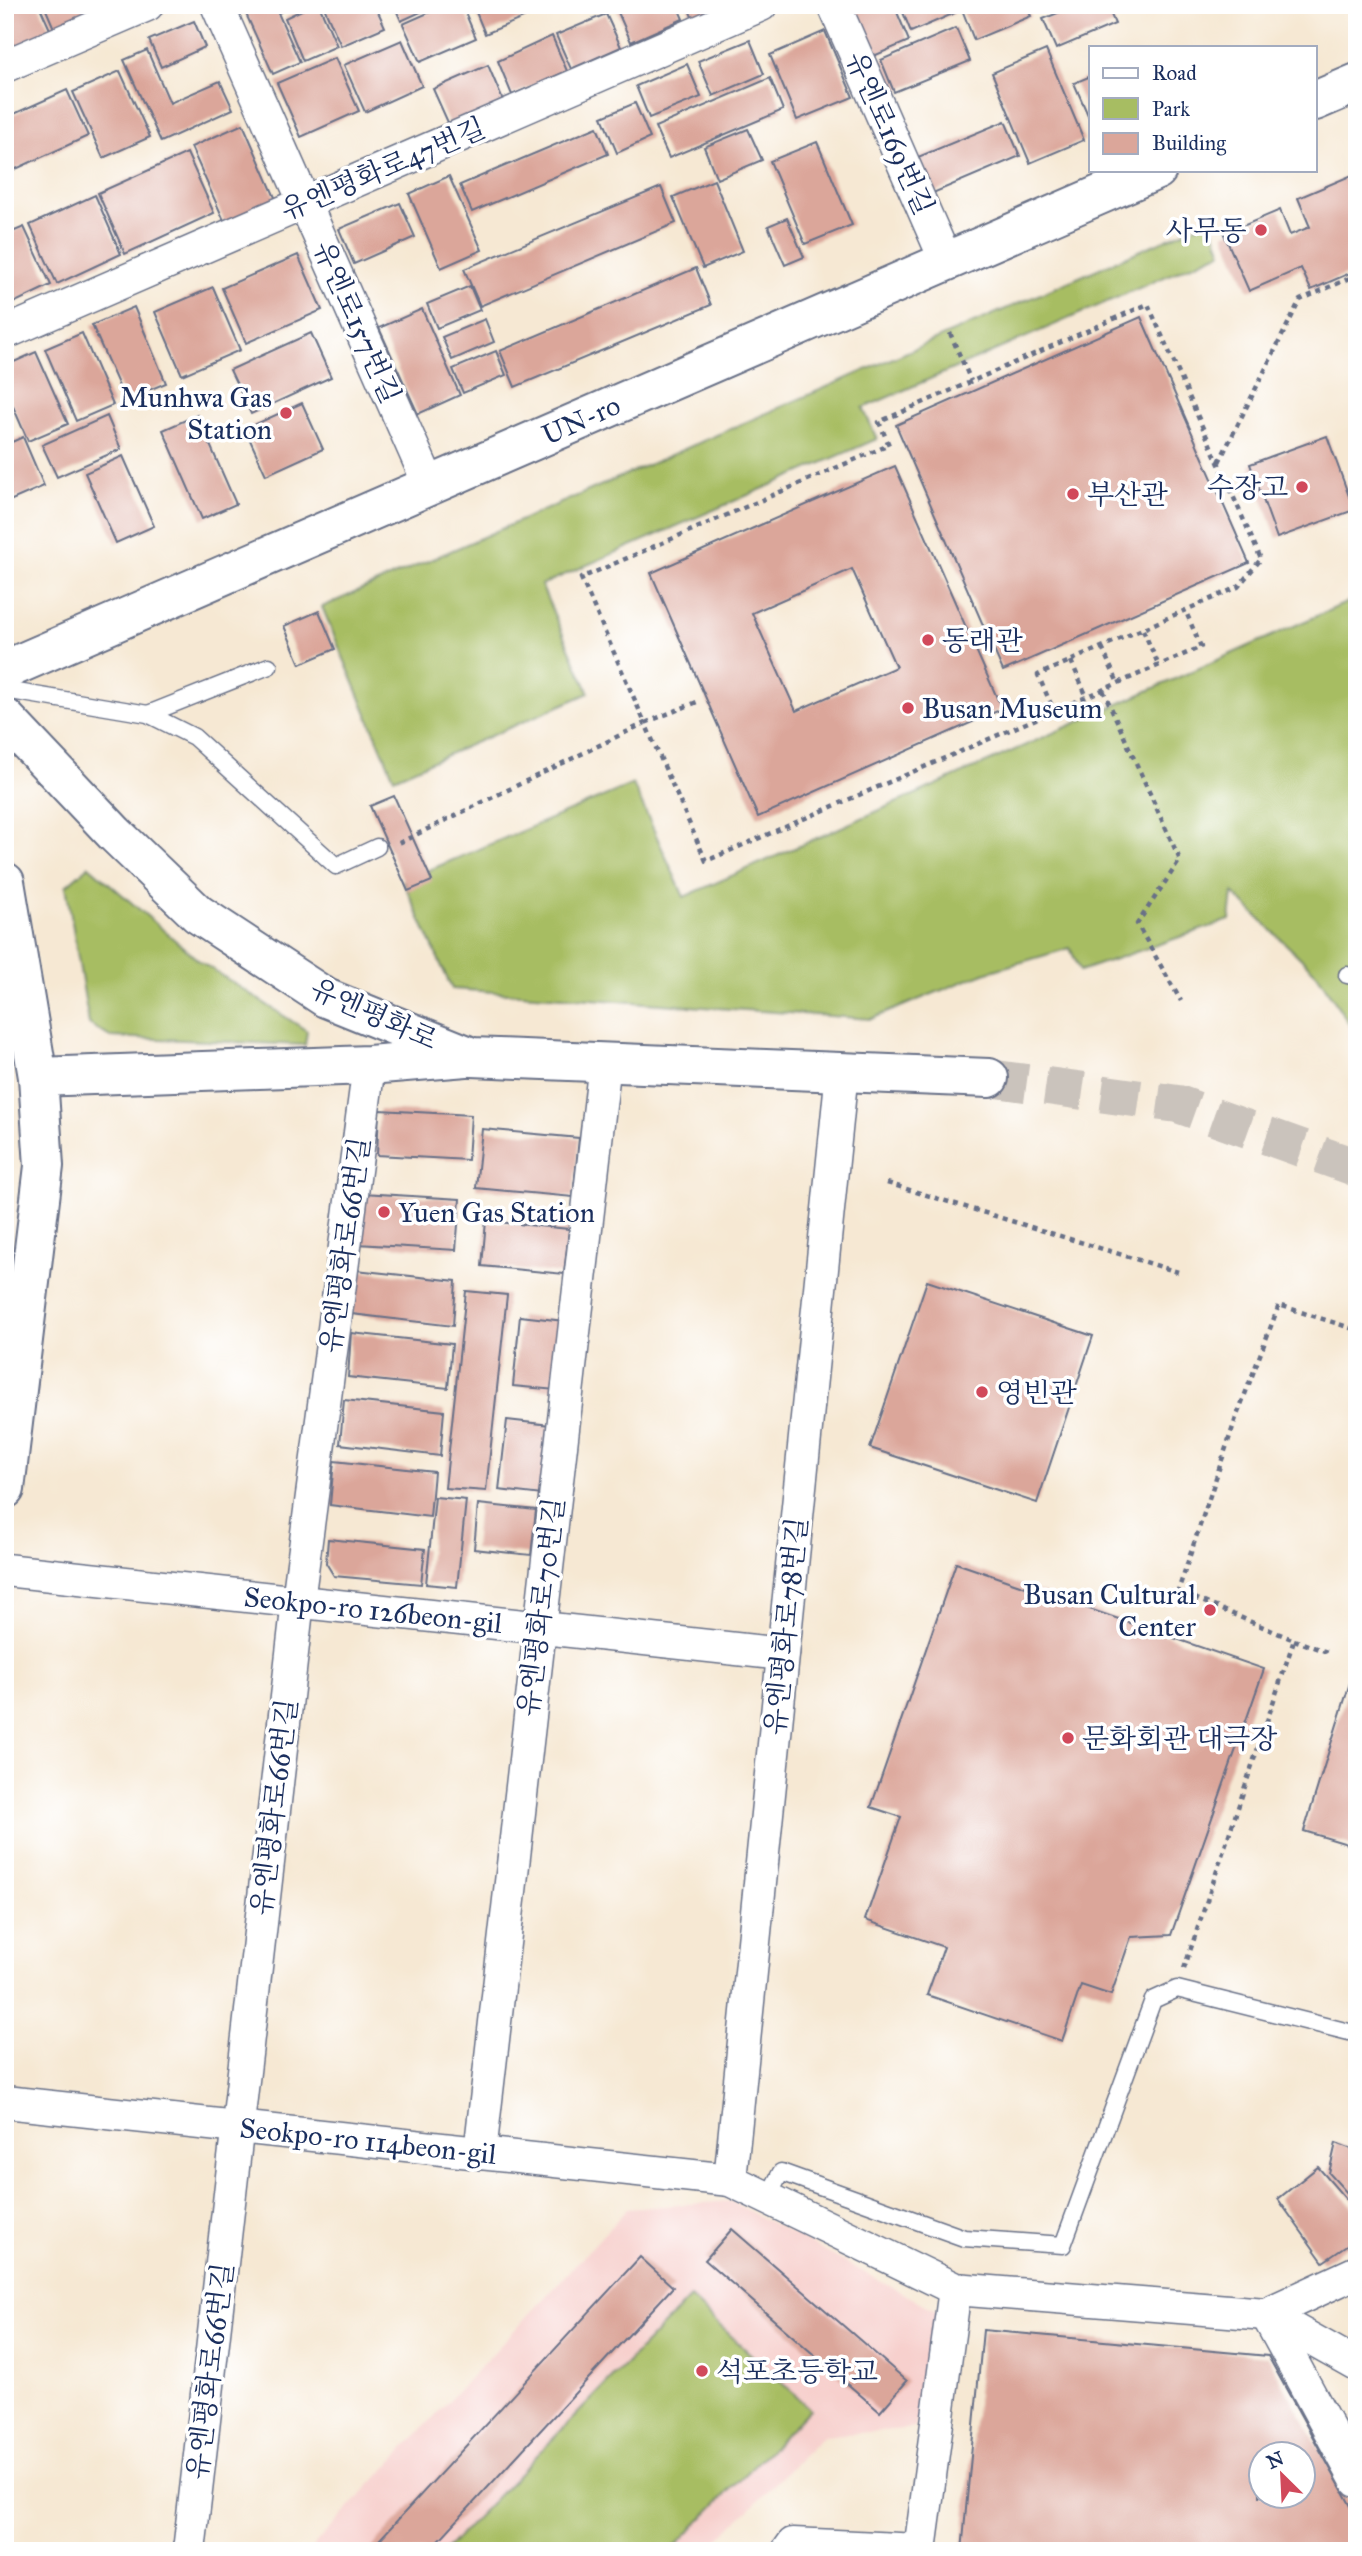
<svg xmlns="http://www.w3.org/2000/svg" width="1362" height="2556" viewBox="0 0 1362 2556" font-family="'IM FELL Great Primer','Noto Serif KR',serif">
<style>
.built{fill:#f7d0cd}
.green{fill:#a7bd62;stroke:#617660;stroke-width:2}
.building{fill:#dba69a;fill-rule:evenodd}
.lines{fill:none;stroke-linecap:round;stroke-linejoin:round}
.secondary-tunnel{stroke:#cac3bc;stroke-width:38;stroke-dasharray:38 19;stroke-linecap:butt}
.lane-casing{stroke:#687087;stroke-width:19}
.street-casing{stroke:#687087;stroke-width:35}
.secondary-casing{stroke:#687087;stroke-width:42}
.path{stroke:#687087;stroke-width:4.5;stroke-dasharray:5 5;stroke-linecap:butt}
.lane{stroke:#fff;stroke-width:16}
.street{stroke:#fff;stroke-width:32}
.secondary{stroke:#fff;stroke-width:38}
.poi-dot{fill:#d1495b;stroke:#fff;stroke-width:2.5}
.labels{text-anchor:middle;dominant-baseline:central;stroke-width:7;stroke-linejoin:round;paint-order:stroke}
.street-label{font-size:28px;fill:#1b2f5e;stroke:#fff}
.poi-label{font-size:28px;fill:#1b2f5e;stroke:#fff;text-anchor:start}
</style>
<rect width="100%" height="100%" fill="#fff"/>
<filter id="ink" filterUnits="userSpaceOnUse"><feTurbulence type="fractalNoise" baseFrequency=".0143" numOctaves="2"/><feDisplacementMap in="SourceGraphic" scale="14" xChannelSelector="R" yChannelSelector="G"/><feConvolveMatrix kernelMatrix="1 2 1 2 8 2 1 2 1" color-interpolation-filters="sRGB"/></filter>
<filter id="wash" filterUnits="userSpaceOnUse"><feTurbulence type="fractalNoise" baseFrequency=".00686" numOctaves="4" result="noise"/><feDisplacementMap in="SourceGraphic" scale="28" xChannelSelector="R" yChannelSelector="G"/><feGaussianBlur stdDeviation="1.57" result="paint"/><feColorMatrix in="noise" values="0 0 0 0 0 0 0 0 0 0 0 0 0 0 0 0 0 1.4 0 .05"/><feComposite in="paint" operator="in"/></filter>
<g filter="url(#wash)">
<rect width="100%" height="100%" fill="#f6e8d3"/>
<path class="built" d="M730,2201L940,2313L915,2428L823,2436L707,2551H309L627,2209Z"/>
<g class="green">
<path d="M1210,220L1222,252L863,408L877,439L541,585L589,693L394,778L322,607Z"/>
<path d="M1357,598V1036L1317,974L1233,893L1230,920L1080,971L1070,948L984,973L871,1019L452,989L403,881L633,784L684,897Z"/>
<path d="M89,866L198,960L307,1031L305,1045L110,1037L89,1024L66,886Z"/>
<path d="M690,2298L810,2409L670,2551H444Z"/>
</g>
<g id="blocks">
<g class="building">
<path d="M5,5H39L53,36L5,51Z"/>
<path d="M44,5H120L56,33Z"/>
<path d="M242,5H295L278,13L300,62L273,74Z"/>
<path d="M312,5H319L337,46L303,61L285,18Z"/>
<path d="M323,5H375L385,27L341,46Z"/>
<path d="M394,5H436L401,21Z"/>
<path d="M446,5H462L476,38L420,62L403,24Z"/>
<path d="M473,5H537L540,11L485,34Z"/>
<path d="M629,5H677L683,19L631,42L617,10Z"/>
<path d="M687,5H723L693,19Z"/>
<path d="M847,5H894L909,41L869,58Z"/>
<path d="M900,5H952L955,13L911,32Z"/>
<path d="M964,5H1026L1031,16L974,40L961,7Z"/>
<path d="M1077,5H1107L1115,24L1056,49L1043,19Z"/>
<path d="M606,14L621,47L571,69L556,35Z"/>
<path d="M194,21L205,47L161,67L149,40Z"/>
<path d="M956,28L970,61L894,92L881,60Z"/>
<path d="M825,31L853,97L797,120L770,55Z"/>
<path d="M552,36L567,71L512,95L498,61Z"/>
<path d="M402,40L422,86L365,112L344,65Z"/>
<path d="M750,40L764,74L713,96L698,61Z"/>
<path d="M147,50L170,103L220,81L233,109L161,142L124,60Z"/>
<path d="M1046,50L1084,140L1030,163L992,73Z"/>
<path d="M335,58L359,111L301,137L277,83Z"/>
<path d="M687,64L701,97L649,118L636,86Z"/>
<path d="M488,65L504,103L450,127L433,89Z"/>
<path d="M120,71L150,137L103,158L73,92Z"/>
<path d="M1091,76V122L1074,83Z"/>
<path d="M770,78L783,110L669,158L655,127Z"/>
<path d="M67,90L88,136L5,174V118Z"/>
<path d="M635,103L650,138L617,153L602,117Z"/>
<path d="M1005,121L1020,156L933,193L918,157Z"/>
<path d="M243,124L277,202L226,225L191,147Z"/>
<path d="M597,127L608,154L472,212L460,185Z"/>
<path d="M748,129L762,160L717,179L704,147Z"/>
<path d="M817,142L852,225L805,244L770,161Z"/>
<path d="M187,153L214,213L125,254L98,193Z"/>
<path d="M1357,173V270L1311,290L1301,268L1249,291L1224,234L1280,210L1290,235L1310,227L1298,198Z"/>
<path d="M449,176L482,250L441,268L409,194Z"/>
<path d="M714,180L743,251L703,268L673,197Z"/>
<path d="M661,187L676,223L480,306L464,269Z"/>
<path d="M95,195L121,254L57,284L30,225Z"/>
<path d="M400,203L415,237L354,264L339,229Z"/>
<path d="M787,218L804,257L785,265L768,226Z"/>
<path d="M24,227L51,285L5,307V235Z"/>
<path d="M298,255L322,310L246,343L222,288Z"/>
<path d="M696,268L711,305L515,387L500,351Z"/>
<path d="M470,286L480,310L437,328L427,304Z"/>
<path d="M213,287L240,350L182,375L155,312Z"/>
<path d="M134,307L166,383L125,400L92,325Z"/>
<path d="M422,309L460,395L418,414L379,328Z"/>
<path d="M1141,317L1249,563L1003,671L896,425Z"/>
<path d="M485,319L494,342L452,360L442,337Z"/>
<path d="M82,333L113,405L76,421L45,349Z"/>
<path d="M311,333L331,377L251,414L230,370Z"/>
<path d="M496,351L506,375L463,393L453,369Z"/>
<path d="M36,352L68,424L28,441L5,388V366Z"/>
<path d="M302,403L323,449L266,475L245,429Z"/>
<path d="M197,415L236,504L202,519L163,430Z"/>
<path d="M107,416L121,449L57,477L42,445Z"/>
<path d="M1327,436L1354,510L1277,538L1250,464Z"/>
<path d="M23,437L44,486L5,503V445Z"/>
<path d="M123,456L154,526L116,543L85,473Z"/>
<path d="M895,466L1002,709L758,817L651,573ZM852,569L896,667L796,711L752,613Z"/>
<path d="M319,611L335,649L300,664L284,626Z"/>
<path d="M394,796L432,881L408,891L370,806Z"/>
<path d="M379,1110L471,1115L468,1160L377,1155Z"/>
<path d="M482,1129L579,1138L573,1197L476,1188Z"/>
<path d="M362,1193L460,1199L456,1250L358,1244Z"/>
<path d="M486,1221L569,1229L564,1274L482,1266Z"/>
<path d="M356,1270L456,1281L453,1326L352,1314Z"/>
<path d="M927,1281L1093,1336L1037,1503L870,1448Z"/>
<path d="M466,1291L507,1295L486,1491L445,1488Z"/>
<path d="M520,1316L564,1321L556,1390L513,1386Z"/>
<path d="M351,1333L452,1344L448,1388L348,1377Z"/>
<path d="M344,1400L444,1411L440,1456L340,1444Z"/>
<path d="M507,1420L550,1425L542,1495L499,1490Z"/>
<path d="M334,1461L434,1472L430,1517L330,1505Z"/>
<path d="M435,1497L466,1500L457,1587L426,1584Z"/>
<path d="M478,1504L536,1510L531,1555L474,1549Z"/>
<path d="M328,1539L425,1549L421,1584L334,1576L326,1563Z"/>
<path d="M956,1563L1264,1669L1171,1935L1131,1937L1111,1995L1081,1985L1062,2041L927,1995L944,1947L865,1920L901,1817L871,1807Z"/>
<path d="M1357,1660V1847L1304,1831Z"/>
<path d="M1336,2143L1357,2151V2204L1329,2173Z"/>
<path d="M1318,2167L1357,2212V2239L1323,2262L1278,2199Z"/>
<path d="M732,2229L907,2381L880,2412L705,2260Z"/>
<path d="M640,2257L673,2287L429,2551H369Z"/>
<path d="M983,2330L1268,2356L1357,2517V2551H962ZM1260,2454H1302V2496H1260Z"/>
</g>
</g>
</g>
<g filter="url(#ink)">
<use href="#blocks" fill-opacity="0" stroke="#687087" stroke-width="2"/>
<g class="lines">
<path class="secondary-tunnel" d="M989,1078L1178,1104L1357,1168"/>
<g class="lane-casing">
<g id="lane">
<path d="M5,690L148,714L194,737L336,866L377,847"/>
<path d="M148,714L269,666"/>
<path d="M1347,975L1357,977"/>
<path d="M767,2199L781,2172L964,2238L1063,2245L1153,2000L1177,1989L1357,2034"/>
</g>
</g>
<g class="street-casing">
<g id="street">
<path d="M217,5L430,486"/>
<path d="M834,5L946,261"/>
<path d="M5,66L147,5"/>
<path d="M5,333L761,5"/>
<path d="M5,1030L29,1024"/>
<path d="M5,1570L783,1654"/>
<path d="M5,2102L730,2180L955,2289L1266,2314L1357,2365"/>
<path d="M480,2153L605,1062"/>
<path d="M730,2180L842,1071"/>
<path d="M1266,2314L1357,2272"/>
<path d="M1267,2315L1357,2481"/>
<path d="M189,2551L298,1601L369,1065"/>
<path d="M788,2551L793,2544L920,2550L955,2289"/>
</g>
</g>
<g class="secondary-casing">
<g id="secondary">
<path d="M1315,101L1357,83"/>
<path d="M5,670L1157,170"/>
<path d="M5,718L115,834L198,914L326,998L472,1057L989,1078"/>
<path d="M5,882L38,1077L44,1166L5,1489"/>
<path d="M38,1077L369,1065L466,1057"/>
</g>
</g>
<g class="path">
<path d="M950,333L971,381"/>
<path d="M1219,462L1300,300L1357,275"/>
<path d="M1143,630L1159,666"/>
<path d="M1102,648L1118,683"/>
<path d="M1071,661L1087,697"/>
<path d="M1103,690L1180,860L1137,924L1181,1001"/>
<path d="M1054,711L1201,647L1186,612"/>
<path d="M399,843L645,723L706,861L1054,711L1038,675L1238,587L1261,559L1148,304L879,422L889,445L581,578L645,723L697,702"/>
<path d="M887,1183L1178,1272"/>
<path d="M1294,1640L1327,1652"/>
<path d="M1184,1969L1294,1640L1178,1591L1236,1418L1279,1305L1357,1330"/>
</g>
<use href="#lane" class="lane"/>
<use href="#street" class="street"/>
<use href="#secondary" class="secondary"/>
</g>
</g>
<g class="poi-dot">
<circle cx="1261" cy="230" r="7"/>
<circle cx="286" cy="413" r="7"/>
<circle cx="1302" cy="487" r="7"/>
<circle cx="1073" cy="494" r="7"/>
<circle cx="928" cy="640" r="7"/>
<circle cx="908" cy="708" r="7"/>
<circle cx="384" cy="1212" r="7"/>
<circle cx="982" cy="1392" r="7"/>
<circle cx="1210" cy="1610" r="7"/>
<circle cx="1068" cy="1738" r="7"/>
<circle cx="702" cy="2371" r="7"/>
</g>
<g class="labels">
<g class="street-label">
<text transform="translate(890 133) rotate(66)">유엔로169번길</text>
<text transform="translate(383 169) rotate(-23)">유엔평화로47번길</text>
<text transform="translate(357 322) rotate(66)">유엔로157번길</text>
<text transform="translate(581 420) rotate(-24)">UN-ro</text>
<text transform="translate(374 1014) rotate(24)">유엔평화로</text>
<text transform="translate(345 1245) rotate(-82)">유엔평화로66번길</text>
<text transform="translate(541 1607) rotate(-83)">유엔평화로70번길</text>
<text transform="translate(373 1610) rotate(6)">Seokpo-ro 126beon-gil</text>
<text transform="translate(786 1626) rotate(-84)">유엔평화로78번길</text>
<text transform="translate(274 1807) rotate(-83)">유엔평화로66번길</text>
<text transform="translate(368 2141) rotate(6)">Seokpo-ro 114beon-gil</text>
<text transform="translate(210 2371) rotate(-83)">유엔평화로66번길</text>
</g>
<g class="poi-label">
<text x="1247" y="230" text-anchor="end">사무동</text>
<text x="272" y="397" text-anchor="end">Munhwa Gas<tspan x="272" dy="32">Station</tspan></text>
<text x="1288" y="487" text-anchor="end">수장고</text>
<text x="1087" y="494">부산관</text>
<text x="942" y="640">동래관</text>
<text x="922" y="708">Busan Museum</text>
<text x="398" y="1212">Yuen Gas Station</text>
<text x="996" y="1392">영빈관</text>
<text x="1196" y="1594" text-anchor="end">Busan Cultural<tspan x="1196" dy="32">Center</tspan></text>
<text x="1082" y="1738">문화회관 대극장</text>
<text x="716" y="2371">석포초등학교</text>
</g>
</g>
<rect width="1362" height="2556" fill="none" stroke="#fff" stroke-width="28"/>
<rect x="1089" y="46" width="228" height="126" fill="#ffffff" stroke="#a4acbf" stroke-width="2"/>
<rect x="1103" y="68" width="35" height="10" fill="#ffffff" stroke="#a4acbf" stroke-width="2"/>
<text x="1152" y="80" font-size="21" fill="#1b2f5e">Road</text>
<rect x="1103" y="98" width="35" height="21" fill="#a7bd62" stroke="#a4acbf" stroke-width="2"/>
<text x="1152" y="116" font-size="21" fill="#1b2f5e">Park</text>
<rect x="1103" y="133" width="35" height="21" fill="#dba69a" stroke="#a4acbf" stroke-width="2"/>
<text x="1152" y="150" font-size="21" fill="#1b2f5e">Building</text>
<g transform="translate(1282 2475) rotate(336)"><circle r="33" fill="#ffffff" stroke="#a4acbf" stroke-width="2"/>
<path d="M0-5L12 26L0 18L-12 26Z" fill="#d1495b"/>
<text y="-10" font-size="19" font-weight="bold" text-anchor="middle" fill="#1b2f5e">N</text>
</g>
</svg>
